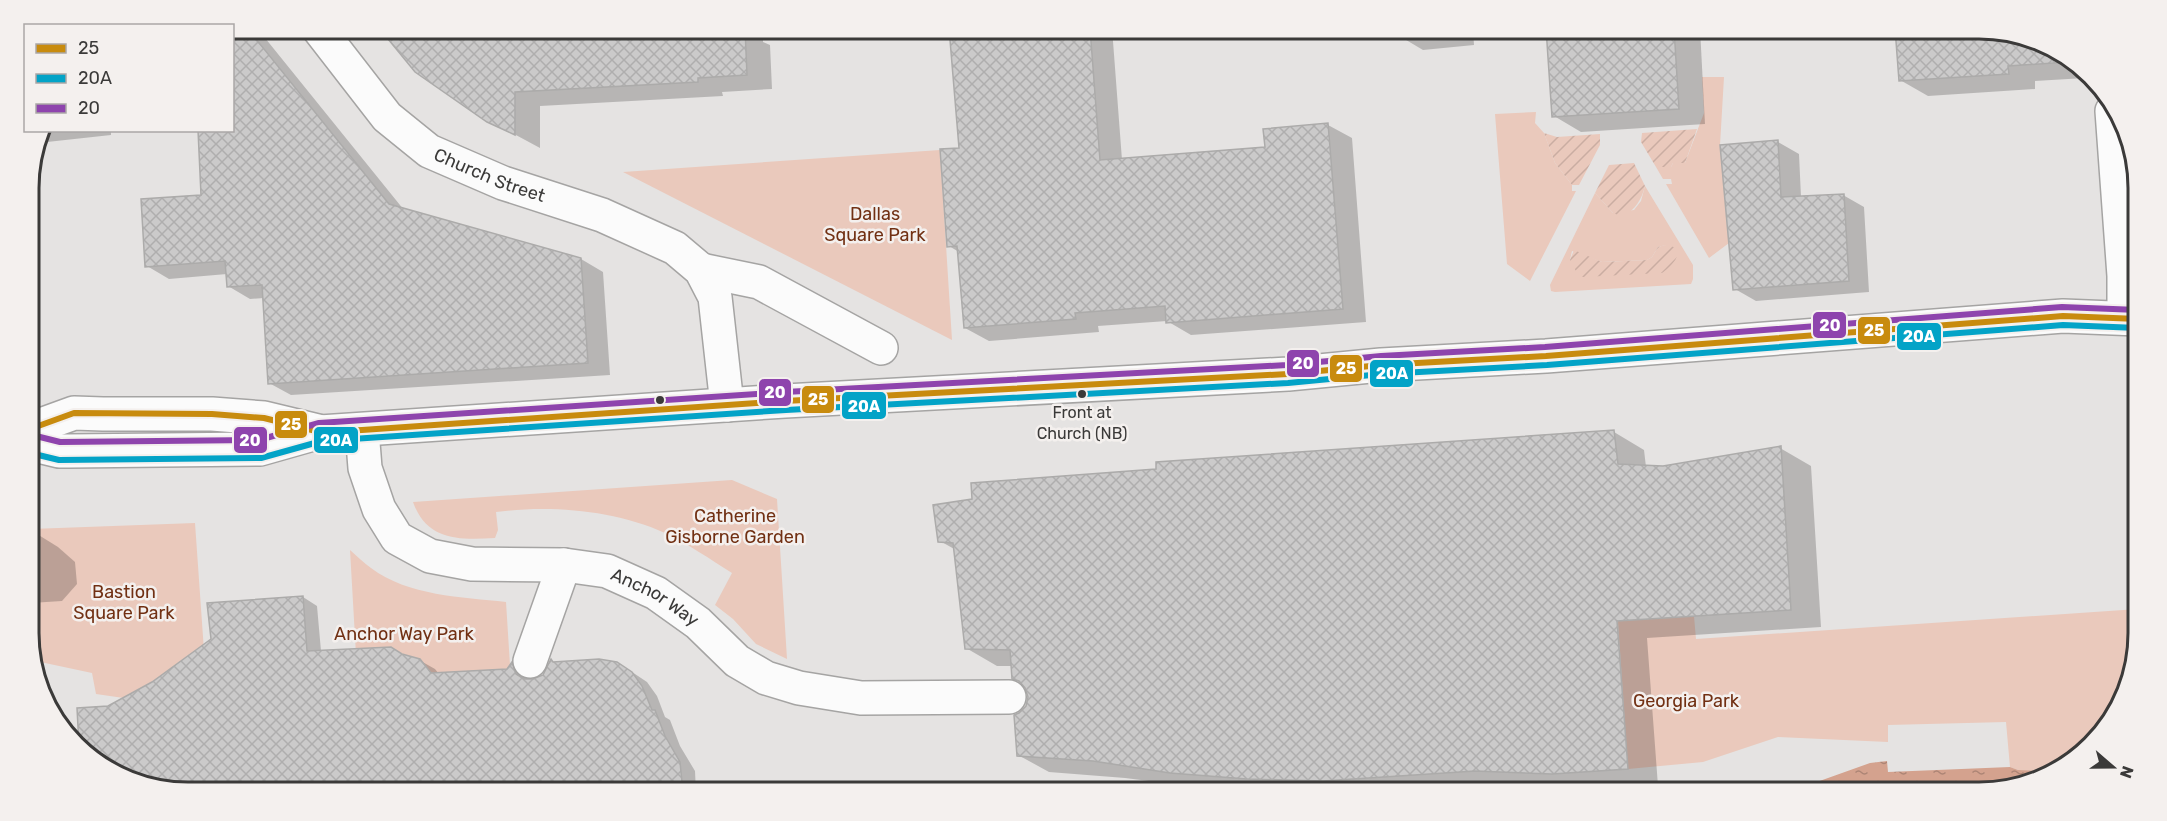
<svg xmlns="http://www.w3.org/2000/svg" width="2167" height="821" viewBox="0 0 2167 821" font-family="Rubik,sans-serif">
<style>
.green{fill:#eac9bc;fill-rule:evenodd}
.garden{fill:url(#garden-furrows)}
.water{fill:url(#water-ripples)}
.shadow{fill:#0003}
.building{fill:url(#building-cross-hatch);stroke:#acabaa;stroke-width:1.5}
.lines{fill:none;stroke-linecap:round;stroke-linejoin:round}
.minor-casing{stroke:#a5a4a3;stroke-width:36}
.minor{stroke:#fbfbfb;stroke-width:33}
.bus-1-casing{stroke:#f4f0ee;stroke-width:10}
.bus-2-casing{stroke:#f4f0ee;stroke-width:10}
.bus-3-casing{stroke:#f4f0ee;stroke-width:10}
.bus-1{stroke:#c88b0e;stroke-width:6}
.bus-2{stroke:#03a3c7;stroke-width:6}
.bus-3{stroke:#8e44ad;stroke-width:6}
.bus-dot{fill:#3b3a39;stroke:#f4f0ee;stroke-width:2}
.labels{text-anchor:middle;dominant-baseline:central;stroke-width:5;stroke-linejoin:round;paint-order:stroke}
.bus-label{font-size:16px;fill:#3b3a39;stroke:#f4f0ee}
.street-label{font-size:18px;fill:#3b3a39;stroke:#f4f0ee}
.park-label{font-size:18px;fill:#713013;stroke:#f4f0ee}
.rim{fill:none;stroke:#3b3a39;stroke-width:3}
.line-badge{stroke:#f4f0ee;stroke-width:2}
.badge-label{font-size:16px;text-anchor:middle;font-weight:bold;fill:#fff}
</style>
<defs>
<pattern id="garden-furrows" width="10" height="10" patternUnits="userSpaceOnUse" patternTransform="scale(1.5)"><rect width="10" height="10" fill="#eac9bc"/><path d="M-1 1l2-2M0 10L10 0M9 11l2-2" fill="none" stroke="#caada2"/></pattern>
<pattern id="water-ripples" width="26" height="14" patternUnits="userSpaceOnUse" patternTransform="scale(1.5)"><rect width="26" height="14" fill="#d4a28e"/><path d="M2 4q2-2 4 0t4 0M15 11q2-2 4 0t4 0" fill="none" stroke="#ad8575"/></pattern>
<pattern id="building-cross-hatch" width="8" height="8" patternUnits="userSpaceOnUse" patternTransform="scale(1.5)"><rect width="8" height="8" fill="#cbcaca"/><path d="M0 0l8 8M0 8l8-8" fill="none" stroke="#afaeae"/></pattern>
</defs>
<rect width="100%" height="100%" fill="#e5e3e2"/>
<g class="green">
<path d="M1702,77H1724L1720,145L1729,243L1709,258L1666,184H1672L1671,179H1663L1656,167H1671L1673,163H1685L1704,113Z"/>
<path d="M1536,112L1535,123L1544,133L1555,163L1572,185V191H1576L1530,281L1507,264L1495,114Z"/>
<path d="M940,150L952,340L623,172Z"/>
<path d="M1645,186L1693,265V279L1691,284L1555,292L1551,291L1550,285L1595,193L1613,213L1634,210L1641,201ZM1666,245L1662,273L1570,260L1572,251L1602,262L1647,260L1652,257L1658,247Z"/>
<path d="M732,480L777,499L787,659L756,644L733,619L715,605L732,573C710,559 688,544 665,533C614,510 551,505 496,512L498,530L495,538C459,540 427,541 413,502Z"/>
<path d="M195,523L204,651L179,706L96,694L92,673L31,660V529Z"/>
<path d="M350,550C357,556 364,563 371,568C408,596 462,597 506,602L511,681L357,672Z"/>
<path d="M2138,609V633L2130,684L2077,759L2046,771L2018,770L2010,767L2006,722L1888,725V742L1778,737L1703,762L1628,769L1618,621L1694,616L1696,639Z"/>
</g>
<g class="garden">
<path d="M1697,129L1685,163H1673L1671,167H1656L1641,142L1642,133Z"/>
<path d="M1544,133L1557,137L1600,134V145L1579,185H1572L1555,163Z"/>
<path d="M1634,163L1645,186C1641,201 1636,208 1623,217L1613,213L1595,193L1609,165Z"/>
<path d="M1665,245C1689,247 1673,266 1662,273L1583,277L1578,275L1570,260L1574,250L1602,262L1647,260L1652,257L1658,247Z"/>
</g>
<path class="water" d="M1887,761L1888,772L2010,767L2018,770L2046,771L1989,792H1761L1800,788L1870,763Z"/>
<g class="shadow">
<path d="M232,28H257L404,210L581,259L603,272L610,375L291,395L269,383L264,298L250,299L228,286L227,274L169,279L147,266L203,196L232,130Z"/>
<path d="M400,28H763V42L770,45L772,89L722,92L723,96L540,106V148L488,120Z"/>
<path d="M951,28H1112L1122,160L1266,148L1328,125L1352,138L1366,322L1191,335L1167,321L1098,326L1099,332L989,341L965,328L959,252L949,246L961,149Z"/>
<path d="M1395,28H1473L1474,45L1423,50L1396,34Z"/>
<path d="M1547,28H1700L1705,124L1581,132L1554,116Z"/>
<path d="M1979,28L2030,37L2085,73V78L2035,81V89L1928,96L1900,80Z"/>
<path d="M41,130H111V135L38,143Z"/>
<path d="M1778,142L1799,154L1801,197L1843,195L1864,207L1869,292L1756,301L1735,289Z"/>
<path d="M1614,432L1644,450L1646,467H1663L1780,448L1811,466L1821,627L1647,638L1658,786L1583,791L1507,788L1441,792H1236L1125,778L1049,772L1018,755L1015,715L1026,708L1029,696L1024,685L1013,678L1012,666H997L966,648L956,550L940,541Z"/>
<path d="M37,534L58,547L75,562L77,584L62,601L31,603V535Z"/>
<path d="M303,597L317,606L321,651L404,656L419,660L435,669L439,674L508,671L512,664L526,672L530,681L544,676L552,661L555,663L632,672L647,682L657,696L665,717L670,720L680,746L695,771L696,792H188L137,784L81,747L109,708Z"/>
</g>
<g class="building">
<path d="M232,28H247L389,204L581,258L588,363L268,384L262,285L227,287L225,261L145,267L141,199L201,195L198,130H232Z"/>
<path d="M379,28H745L747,75L698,78V82L515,92V135L487,122L415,72Z"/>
<path d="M949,28H1090L1100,160L1265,147L1263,129L1328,123L1343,309L1166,323L1165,306L1075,313L1076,319L964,328L957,246L947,247L940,149L959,148Z"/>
<path d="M1546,28H1674L1679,109L1552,117Z"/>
<path d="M1895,28H1979L2030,37L2068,62L2008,66L2009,74L1899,81Z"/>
<path d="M1778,140L1781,197L1844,194L1849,281L1733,290L1720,145Z"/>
<path d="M1614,430L1618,464L1663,466L1781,446L1791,610L1617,621L1628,769L1552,774L1475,771L1323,781L1247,779L1170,773L1093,761L1017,756L1014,715L1019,713L1026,706L1028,697L1025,688L1019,681L1012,679L1010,650L965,649L953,543L938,542L933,505L972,499L971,483L1156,469V462Z"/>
<path d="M303,596L307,651L391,647L402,654L420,659L431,673L507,669L512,662L516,674L524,679H533L543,675L551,659L553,662L599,659L617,662L632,672L642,686L652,710H655L665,736L680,762L683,792H188L137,784L79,746L77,708L108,706L152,682L211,639L207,603Z"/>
</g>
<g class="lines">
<g class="minor-casing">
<g id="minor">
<path id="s1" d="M318,28L387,117L429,151L503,183L602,215L675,248L701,270L715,297L727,405"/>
<path d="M2112,111L2124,276V318"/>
<path d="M701,270L759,282L881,348"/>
<path d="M30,429L74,413L103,414H212L264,418L318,431"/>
<path id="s2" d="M362,430L365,468L379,509L397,538L430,556L472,564L564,565L607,571L656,593L698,623L737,661L766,678L799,688L861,698L1009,697"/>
<path d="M30,444L59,451H69L260,449L320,432L785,401L1288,374L1381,365L1546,356L2063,316L2138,319"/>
<path d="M530,661L564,565"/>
</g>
</g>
<use href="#minor" class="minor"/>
<g class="bus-1-casing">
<path id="bus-1" d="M30,429L74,413L212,414L264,418L320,432L362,430L785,401L1288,374L1381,365L1546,356L2063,316L2138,319"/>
</g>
<g class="bus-2-casing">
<path id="bus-2" d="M30,453L59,460L261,458L322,441L786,410L1288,383L1382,374L1547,365L2063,325L2138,328"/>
</g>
<g class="bus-3-casing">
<path id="bus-3" d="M32,435L60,442L259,440L319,423L785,392L1287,365L1381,356L1545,347L2062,307L2138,310"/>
</g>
<use href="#bus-1" class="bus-1"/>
<use href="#bus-2" class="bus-2"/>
<use href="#bus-3" class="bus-3"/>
</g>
<g class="bus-dot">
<circle cx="1082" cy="394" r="5"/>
<circle cx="660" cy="400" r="5"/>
</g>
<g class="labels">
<g class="bus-label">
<text x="1082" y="412">Front at<tspan x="1082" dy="21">Church (NB)</tspan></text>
</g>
<g class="street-label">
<text stroke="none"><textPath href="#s1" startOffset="232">Church Street</textPath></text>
<text stroke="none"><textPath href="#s2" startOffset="386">Anchor Way</textPath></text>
</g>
<g class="park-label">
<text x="875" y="214">Dallas<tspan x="875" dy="21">Square Park</tspan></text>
<text x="735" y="516">Catherine<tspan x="735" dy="21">Gisborne Garden</tspan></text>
<text x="124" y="592">Bastion<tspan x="124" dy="21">Square Park</tspan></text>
<text x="404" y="634">Anchor Way Park</text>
<text x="1686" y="701">Georgia Park</text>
</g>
</g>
<path d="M0 0H2167V821H0ZM188 39H1979A149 149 0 0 1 2128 188V633A149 149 0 0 1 1979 782H188A149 149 0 0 1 39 633V188A149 149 0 0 1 188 39Z" fill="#f4f0ee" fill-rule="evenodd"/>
<path class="rim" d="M188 39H1979A149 149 0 0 1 2128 188V633A149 149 0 0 1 1979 782H188A149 149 0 0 1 39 633V188A149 149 0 0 1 188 39Z"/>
<g class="line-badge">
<rect x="1812" y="311" width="35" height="28" rx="6" fill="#8e44ad"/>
<rect x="1857" y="316" width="34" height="29" rx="6" fill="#c88b0e"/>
<rect x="1896" y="322" width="46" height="29" rx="6" fill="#03a3c7"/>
<rect x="1286" y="349" width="34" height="29" rx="6" fill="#8e44ad"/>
<rect x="1329" y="354" width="34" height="29" rx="6" fill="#c88b0e"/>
<rect x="1369" y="359" width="45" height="29" rx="6" fill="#03a3c7"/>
<rect x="758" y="378" width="34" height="29" rx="6" fill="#8e44ad"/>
<rect x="801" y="385" width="34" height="29" rx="6" fill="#c88b0e"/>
<rect x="841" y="391" width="46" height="29" rx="6" fill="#03a3c7"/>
<rect x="274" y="410" width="34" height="29" rx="6" fill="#c88b0e"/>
<rect x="313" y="426" width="46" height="28" rx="6" fill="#03a3c7"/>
<rect x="233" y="426" width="35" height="28" rx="6" fill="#8e44ad"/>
</g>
<g class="badge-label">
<text x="1830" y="331">20</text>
<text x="1874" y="336">25</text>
<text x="1919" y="342">20A</text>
<text x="1303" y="369">20</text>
<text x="1346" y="374">25</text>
<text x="1392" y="379">20A</text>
<text x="775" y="398">20</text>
<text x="818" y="405">25</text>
<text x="864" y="412">20A</text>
<text x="291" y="430">25</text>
<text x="336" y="446">20A</text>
<text x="250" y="446">20</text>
</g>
<rect x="24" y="24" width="210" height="108" fill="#f4f0ee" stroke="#aaa7a6" stroke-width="1.5"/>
<rect x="36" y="44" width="30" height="9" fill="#c88b0e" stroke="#aaa7a6" stroke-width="1.5"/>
<text x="78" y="54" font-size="18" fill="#3b3a39">25</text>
<rect x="36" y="74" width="30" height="9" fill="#03a3c7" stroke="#aaa7a6" stroke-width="1.5"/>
<text x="78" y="84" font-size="18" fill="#3b3a39">20A</text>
<rect x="36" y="104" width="30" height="9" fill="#8e44ad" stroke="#aaa7a6" stroke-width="1.5"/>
<text x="78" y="114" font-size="18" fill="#3b3a39">20</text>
<g transform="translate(2113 767) rotate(110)" stroke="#f4f0ee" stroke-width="4.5" paint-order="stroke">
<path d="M0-4.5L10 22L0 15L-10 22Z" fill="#3b3a39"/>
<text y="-9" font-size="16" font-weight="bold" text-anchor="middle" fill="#3b3a39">N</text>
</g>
</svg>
